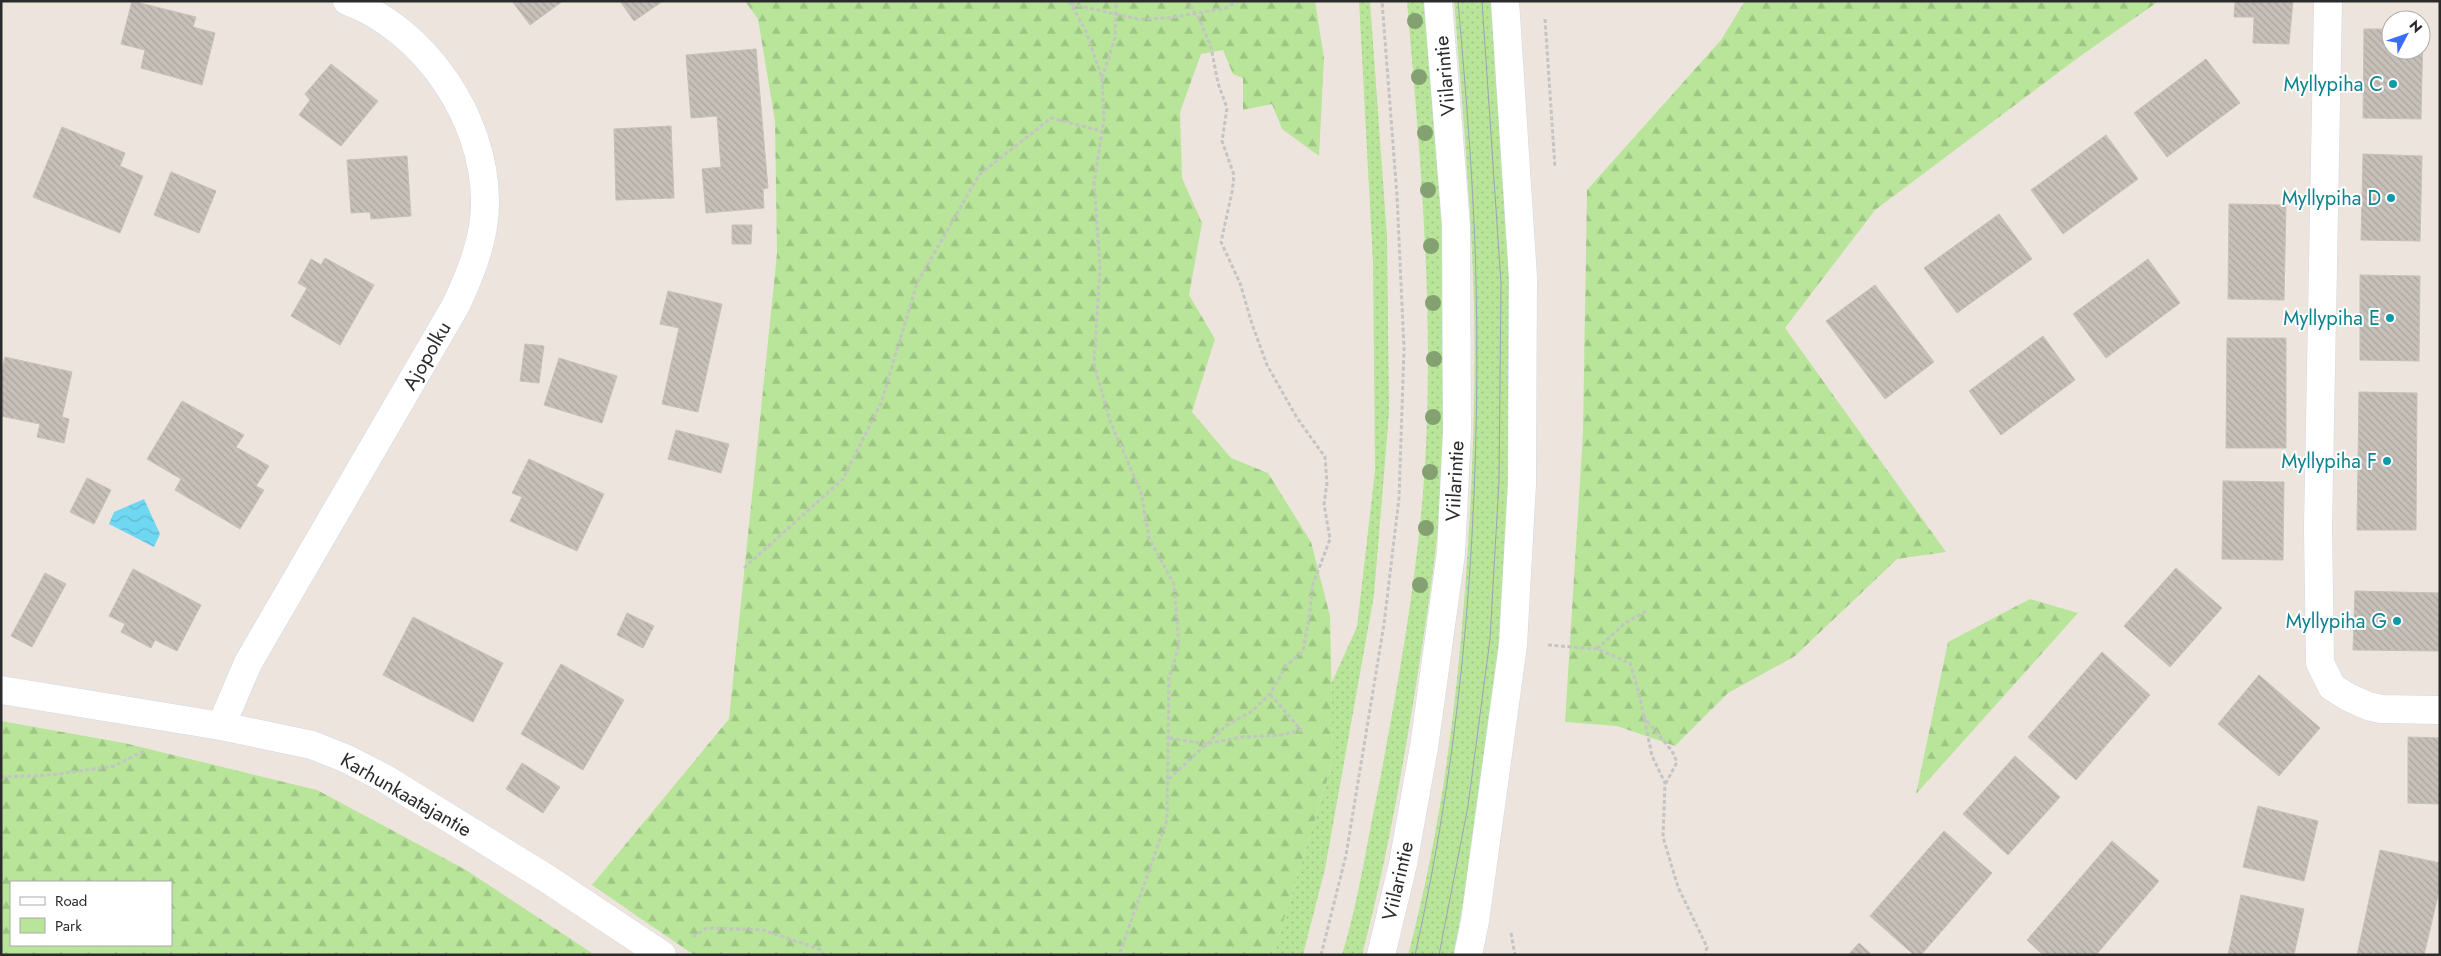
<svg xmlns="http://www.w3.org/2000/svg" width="2441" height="956" viewBox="0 0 2441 956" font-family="Jost,sans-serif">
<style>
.green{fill:url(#green-dots)}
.forest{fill:url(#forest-firs);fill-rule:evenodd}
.water{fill:url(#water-waves)}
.building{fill:url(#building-back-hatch);stroke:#c9c1b7}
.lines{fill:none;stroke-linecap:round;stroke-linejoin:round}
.street-casing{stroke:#d3d7e4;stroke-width:29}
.secondary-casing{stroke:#d3d7e4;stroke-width:29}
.path{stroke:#c4c4c4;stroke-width:3;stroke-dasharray:4 2.5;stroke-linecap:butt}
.street{stroke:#fff;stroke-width:28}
.secondary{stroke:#fff;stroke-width:28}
.tram{stroke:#a0a4b6;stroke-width:1}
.tree{fill:#84a271}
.culture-dot{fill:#0f9aa8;stroke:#fff;stroke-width:2}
.labels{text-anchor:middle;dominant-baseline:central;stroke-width:4;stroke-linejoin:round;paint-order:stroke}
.street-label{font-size:20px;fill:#2b2b2b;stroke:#fff}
.culture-label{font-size:20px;fill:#0d838f;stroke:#fff;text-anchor:end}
</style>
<defs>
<pattern id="green-dots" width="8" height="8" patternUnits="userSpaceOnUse" patternTransform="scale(1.25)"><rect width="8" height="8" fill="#b8e599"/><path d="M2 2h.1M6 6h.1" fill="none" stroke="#9ec584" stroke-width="1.8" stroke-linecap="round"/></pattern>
<pattern id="forest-firs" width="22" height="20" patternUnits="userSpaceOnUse" patternTransform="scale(1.25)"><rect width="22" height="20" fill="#b8e599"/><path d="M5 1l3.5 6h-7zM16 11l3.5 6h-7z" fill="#9ec584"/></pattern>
<pattern id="water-waves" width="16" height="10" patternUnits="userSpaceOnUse" patternTransform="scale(1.25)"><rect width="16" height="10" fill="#6fd7f1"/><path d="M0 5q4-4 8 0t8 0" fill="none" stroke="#60b9cf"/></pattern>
<pattern id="building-back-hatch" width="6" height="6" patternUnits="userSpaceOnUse" patternTransform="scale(1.25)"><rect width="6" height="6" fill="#c6c0b9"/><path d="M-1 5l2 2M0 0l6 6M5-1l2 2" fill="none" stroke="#aaa59f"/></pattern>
</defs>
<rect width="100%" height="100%" fill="#ede5dd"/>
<g class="green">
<path d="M1359,1H1370L1387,237L1389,413L1374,595L1325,869L1303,955H1273L1333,761L1331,684L1357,627L1375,471L1373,262Z"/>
<path d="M1407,1H1426C1440,165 1453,329 1441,493C1436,564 1424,634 1413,704C1399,788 1384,872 1362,955H1342C1359,899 1367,842 1379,785C1397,689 1415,591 1423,493C1436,330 1421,164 1407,1Z"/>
<path d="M1454,1H1495L1509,173L1514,485L1490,749L1454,955H1408C1440,835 1456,712 1465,589C1472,494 1476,399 1474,304C1471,203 1462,102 1454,1Z"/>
</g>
<g class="forest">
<path d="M745,1H1315L1324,58L1319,156L1282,129L1272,104L1243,110V78L1233,74L1223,50L1201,54L1180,112L1182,178L1202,223L1189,295L1215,339L1192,412L1231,458L1268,473L1311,542L1330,616L1333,761L1273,955H694L592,885L729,719L777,254L775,121L758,19Z"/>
<path d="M1745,1H2159L2079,57L1875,210L1785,328L1946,552L1897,559L1795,656L1728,693L1675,746L1617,726L1565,722L1583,432L1587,190L1721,40Z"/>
<path d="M2030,599L2078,613L1916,794L1948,642Z"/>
<path d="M1,721L124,743L317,790L466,870L595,955H1ZM11,882H171V945H11Z"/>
</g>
<path class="water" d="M144,499L160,534L154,547L109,524L114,512Z"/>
<g class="building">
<path d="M132,1L196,17L193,27L215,33L202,85L141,68L145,50L121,44Z"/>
<path d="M512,1H563L530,25Z"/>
<path d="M620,1H663L634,21Z"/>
<path d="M2235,1H2293L2289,44L2253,43L2254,17H2234Z"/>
<path d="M2364,29H2391V50H2421L2423,30L2421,119L2363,118Z"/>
<path d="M756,49L768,188L763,189L764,208L706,213L702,169L721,167L717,116L691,118L686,55Z"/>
<path d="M2206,59L2240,103L2167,157L2134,113Z"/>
<path d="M331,64L378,101L341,146L299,115L310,100L305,94Z"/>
<path d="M671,126L674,198L616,200L614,129Z"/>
<path d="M62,127L125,153L120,166L143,176L120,233L33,197Z"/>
<path d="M2106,135L2138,179L2063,234L2031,190Z"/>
<path d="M2363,154L2422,156L2420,241L2361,240Z"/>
<path d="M407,156L411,216L371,219L370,212L351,213L347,160Z"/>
<path d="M171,172L216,191L199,233L154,215Z"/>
<path d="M2229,204L2286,205L2284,300L2228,299Z"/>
<path d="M1999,214L2032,259L1957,313L1924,268Z"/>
<path d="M732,225H752L751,244H732Z"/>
<path d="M325,258L374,285L340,345L291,316L307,288L298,283L311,259L321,265Z"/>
<path d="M2148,259L2180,303L2106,358L2073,314Z"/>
<path d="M2360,275L2420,276L2419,361L2360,360Z"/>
<path d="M1875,285L1934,362L1885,399L1826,321Z"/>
<path d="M668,291L722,304L698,412L662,404L679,328L660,324Z"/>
<path d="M2043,336L2075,380L2001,435L1969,391Z"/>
<path d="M2227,338H2286V448H2226Z"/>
<path d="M525,344L544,346L539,383L520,381Z"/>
<path d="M5,357L72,372L62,417L69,419L64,443L37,437L40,424L1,416V374Z"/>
<path d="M559,358L617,376L602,423L544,405Z"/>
<path d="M2359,392L2417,393L2416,530H2357Z"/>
<path d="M182,401L244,435L236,447L269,466L256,486L264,490L240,529L175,490L181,479L147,459Z"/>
<path d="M676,430L729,444L721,473L668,459Z"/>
<path d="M529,459L604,494L577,551L510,521L522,497L512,493Z"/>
<path d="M87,478L111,490L94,524L70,512Z"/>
<path d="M2223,481L2284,482L2283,560L2222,559Z"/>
<path d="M2176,568L2222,608L2170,667L2124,626Z"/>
<path d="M133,569L201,605L177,651L155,640L151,648L121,632L125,624L109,616Z"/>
<path d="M45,573L66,584L32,647L11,636Z"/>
<path d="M2355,591L2440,593V651L2353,650Z"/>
<path d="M627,613L654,626L643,648L617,635Z"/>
<path d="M413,617L503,663L473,722L383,675Z"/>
<path d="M2102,652L2150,695L2076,780L2028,737Z"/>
<path d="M561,664L624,700L583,770L521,734Z"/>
<path d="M2259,675L2320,728L2279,776L2218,724Z"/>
<path d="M2408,737L2440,738V804L2408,803Z"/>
<path d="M2015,756L2060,797L2008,855L1963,814Z"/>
<path d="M522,763L560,787L543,813L506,789Z"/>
<path d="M2258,806L2318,821L2304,881L2243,867Z"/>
<path d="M1944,831L1992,873L1921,955H1914L1870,916Z"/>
<path d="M2112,841L2159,881L2096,955H2043L2027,940Z"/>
<path d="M2380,850L2440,863V887L2424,955H2357Z"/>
<path d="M2241,895L2304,909L2294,955H2228Z"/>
<path d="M1859,943L1872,955H1848Z"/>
</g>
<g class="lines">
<g class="street-casing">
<g id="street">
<path d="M2328,1L2318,528L2320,663L2332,687L2348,697L2368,706L2381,709L2440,710"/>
<path d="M1,690L221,726L312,745L347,759L384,778L546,878L662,955"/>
<path d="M221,726L248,663L456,305C471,273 486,236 485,200C484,117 425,30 347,1"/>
</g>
</g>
<g class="secondary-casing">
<g id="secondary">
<path d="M1381,955L1403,864L1424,747L1451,553L1457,433L1456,225L1438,1"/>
<path d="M1468,955L1475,921L1513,645L1522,484L1523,277L1505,1"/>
</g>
</g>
<g class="path">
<path d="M1069,1L1086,31L1102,78L1104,119L1094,183L1100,267L1094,364L1110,421L1141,492L1149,538L1174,584L1179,646L1169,678L1167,820L1119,955"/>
<path d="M1071,4L1138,19L1169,18L1226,8L1238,1"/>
<path d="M1545,19L1555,168"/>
<path d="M1102,78L1115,38L1116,1"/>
<path d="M744,568L843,479L881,403L917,283L979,175L1051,118L1102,131"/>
<path d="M1548,645L1597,649L1630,663L1639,693L1652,756L1665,783L1663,837L1678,887L1707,947L1705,955"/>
<path d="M1597,649L1625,623L1646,611"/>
<path d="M1643,716L1672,751L1677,762L1666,783"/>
<path d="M1170,738L1205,744L1242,737L1281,735L1301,730L1270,694"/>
<path d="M1,777L51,775L114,766L144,751"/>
<path d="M1169,779L1228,724L1251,712L1270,694L1286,666L1303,651L1310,612L1312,587L1330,539L1324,504L1327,483L1325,457L1297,418L1267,365L1252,324L1240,283L1221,242L1232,192L1234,175L1222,141L1227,108L1218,83L1211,47L1199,18L1186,1"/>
<path d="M1511,933L1515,955"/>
<path d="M693,937L707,928L763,930L819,949L824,955"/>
<path d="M1321,955L1346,855L1384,624L1399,498L1404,349L1397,196L1382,1"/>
</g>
<use href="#street" class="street"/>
<use href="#secondary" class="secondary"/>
<g class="tram">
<path d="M1415,955C1465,734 1481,506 1476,280C1474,187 1466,94 1458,1"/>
<path d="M1439,955L1468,806L1490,639L1499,481L1501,283L1482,1"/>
</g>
</g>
<g class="tree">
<circle cx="1415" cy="21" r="8"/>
<circle cx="1419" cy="77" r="8"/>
<circle cx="1425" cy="133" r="8"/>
<circle cx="1428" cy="190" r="8"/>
<circle cx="1431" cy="246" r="8"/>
<circle cx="1433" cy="303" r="8"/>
<circle cx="1434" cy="359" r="8"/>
<circle cx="1433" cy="417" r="8"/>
<circle cx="1430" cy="472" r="8"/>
<circle cx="1426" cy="528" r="8"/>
<circle cx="1420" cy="585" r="8"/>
</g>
<g class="culture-dot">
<circle cx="2393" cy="84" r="5"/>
<circle cx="2391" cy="198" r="5"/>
<circle cx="2390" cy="318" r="5"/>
<circle cx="2387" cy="461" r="5"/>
<circle cx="2397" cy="621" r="5"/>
</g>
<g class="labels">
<g class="street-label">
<text transform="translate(1445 76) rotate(-95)">Viilarintie</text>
<text transform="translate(427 356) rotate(-60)">Ajopolku</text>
<text transform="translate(1455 481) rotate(-87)">Viilarintie</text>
<text transform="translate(406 795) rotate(30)">Karhunkaatajantie</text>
<text transform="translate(1398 881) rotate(-77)">Viilarintie</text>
</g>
<g class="culture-label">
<text x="2383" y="84">Myllypiha C</text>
<text x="2381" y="198">Myllypiha D</text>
<text x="2380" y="318">Myllypiha E</text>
<text x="2377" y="461">Myllypiha F</text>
<text x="2387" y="621">Myllypiha G</text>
</g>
</g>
<rect width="2441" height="956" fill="none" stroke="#2b2b2b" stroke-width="5"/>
<rect x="10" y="881" width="162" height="65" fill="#ffffff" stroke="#aaaaaa"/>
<rect x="20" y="897" width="25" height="8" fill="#ffffff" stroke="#aaaaaa"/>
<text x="55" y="906" font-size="15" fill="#2b2b2b">Road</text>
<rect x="20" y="918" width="25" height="15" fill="#b8e599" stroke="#aaaaaa"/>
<text x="55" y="931" font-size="15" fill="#2b2b2b">Park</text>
<g transform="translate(2406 35) rotate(49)"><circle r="24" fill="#ffffff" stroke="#aaaaaa"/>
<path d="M0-4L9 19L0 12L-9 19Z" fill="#3a6cfd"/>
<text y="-8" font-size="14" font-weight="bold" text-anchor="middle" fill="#2b2b2b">N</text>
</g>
</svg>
